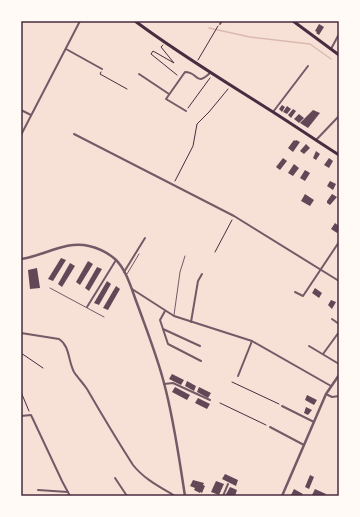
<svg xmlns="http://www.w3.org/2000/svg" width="360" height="517" viewBox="0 0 360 517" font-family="Rubik,sans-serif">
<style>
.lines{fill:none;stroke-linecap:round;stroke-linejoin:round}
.stream{stroke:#dcb8b0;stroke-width:1.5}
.building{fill:#644757}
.path{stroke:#4a2c40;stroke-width:1}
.service{stroke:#755966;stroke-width:1}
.minor{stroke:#755966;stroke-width:2}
.tertiary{stroke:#755966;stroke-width:2.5}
.secondary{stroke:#4a2c40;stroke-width:3}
.neatline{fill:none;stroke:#4a2c40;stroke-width:1.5}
</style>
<rect width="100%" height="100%" fill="#f7e1d7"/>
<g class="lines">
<path class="stream" d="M209,28L250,37L310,44L331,59"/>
</g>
<g class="building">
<path d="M319,24L324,27L319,35L316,33L317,32L315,31Z"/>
<path d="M282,105L285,107L282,112L279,109Z"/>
<path d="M287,106L291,109L287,114L283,112Z"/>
<path d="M293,109L296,111L291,118L288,115Z"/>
<path d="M313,110L320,113L308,128L300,123Z"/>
<path d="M299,114L304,118L299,123L294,119Z"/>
<path d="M294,140L295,141L296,140L300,142L293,152L288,148Z"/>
<path d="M306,144L310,148L304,154L300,151Z"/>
<path d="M316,151L320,154L316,160L313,158Z"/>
<path d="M283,158L287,161L280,170L276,167Z"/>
<path d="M329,158L333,161L329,168L324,165Z"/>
<path d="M294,164L299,168L293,176L288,173Z"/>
<path d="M305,170L310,173L305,181L300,178Z"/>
<path d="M330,181L336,184L333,190L327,186Z"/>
<path d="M305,194L314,200L310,206L301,201Z"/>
<path d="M332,194L337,197L330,205L327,203V201Z"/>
<path d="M335,223L339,226V230L337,233L331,229Z"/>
<path d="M61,258L66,260L53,281L48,279Z"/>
<path d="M88,261L93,264L80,285L76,282Z"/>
<path d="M70,263L75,266L62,287L58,284Z"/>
<path d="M97,267L102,269L89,291L85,288Z"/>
<path d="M37,268L40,288L30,289L28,270Z"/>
<path d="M107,281L111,284L99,305L94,303Z"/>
<path d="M116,286L120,289L108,310L103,308Z"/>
<path d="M315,288L322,293L319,298L312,293Z"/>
<path d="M331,300L336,302L332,309L328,305Z"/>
<path d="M172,374L184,380L181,385L169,379Z"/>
<path d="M187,381L196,386L194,391L185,386Z"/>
<path d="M175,387L190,395L187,400L172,392Z"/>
<path d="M199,387L211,393L208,398L197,392Z"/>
<path d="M307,395L317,400L314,405L305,400Z"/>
<path d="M198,398L210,404L207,409L195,403Z"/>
<path d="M306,407L312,410L308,415L304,413Z"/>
<path d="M225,474L238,480L236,486L222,479Z"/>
<path d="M310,475L314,477L309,489L305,487Z"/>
<path d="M193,480L204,483L203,485L205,486L202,493L200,492V493L194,490L195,488L190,486Z"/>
<path d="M216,481L224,484L219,495L211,492Z"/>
<path d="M230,487L237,490L235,496H225Z"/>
<path d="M294,489L303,494L302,496L291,495Z"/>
<path d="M315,489L326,494L325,496L312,495Z"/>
</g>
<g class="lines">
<g class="path">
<path d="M163,45L161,47L174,63L153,51L151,54L177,75"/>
<path d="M198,60L218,26"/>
<path d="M101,72L100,74L127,89"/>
<path d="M188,108L210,78"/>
<path d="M175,181L193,146L197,124L209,112L228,89"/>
<path d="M215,252L232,220"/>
<path d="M21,353L43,368"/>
<path d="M232,382L279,404"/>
<path d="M21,392L29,411"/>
<path d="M220,403L266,425"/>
</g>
<g class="service">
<path d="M127,274L139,254"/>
<path d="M50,288L104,317"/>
<path d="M174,315L180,272L185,256"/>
</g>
<g class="minor">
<path d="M220,24L222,21"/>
<path d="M66,49L102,69"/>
<path d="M331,49L339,34"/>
<path d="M139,74L169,94"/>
<path d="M21,110L31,115"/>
<path d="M186,111L166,99L185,72C199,72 195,87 210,73"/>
<path d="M273,112L308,66"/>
<path d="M74,134L234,216L339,281"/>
<path d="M21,135L80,21"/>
<path d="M316,140L339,116"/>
<path d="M124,272L145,238"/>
<path d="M132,289L174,316L252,341L331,386"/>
<path d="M295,292L303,296L339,242"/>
<path d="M87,307L116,260"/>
<path d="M165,311L160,320L168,344L201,361"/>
<path d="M332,319L339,324"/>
<path d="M191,322L198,281L202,274"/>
<path d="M163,329L200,346"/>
<path d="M21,333L59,339C70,346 68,361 74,372C78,378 83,383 87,389C102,415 117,440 133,465C144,479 160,487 175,496"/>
<path d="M309,346L339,364"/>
<path d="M323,354L339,332"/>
<path d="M238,376L252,341"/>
<path d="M164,384L173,383L210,400"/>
<path d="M326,394L332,397L339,396"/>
<path d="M282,406L314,422"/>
<path d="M21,416L31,415L62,481L70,496"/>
<path d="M270,427L304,445"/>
<path d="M115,478L127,496"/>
<path d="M38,490L68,492"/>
<path d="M223,496L228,484"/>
</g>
<g class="tertiary">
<path d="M21,259C44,256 66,240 89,246C98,248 108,253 115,259C127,270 132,291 138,306C147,331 157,356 164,383C174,420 179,458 185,496"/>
<path d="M282,496L326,394L339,375"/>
</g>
<g class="secondary">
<path d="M135,21C179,54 226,82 273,112C295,126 317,141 339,155"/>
<path d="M293,21L339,55"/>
</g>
</g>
<rect width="360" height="517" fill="none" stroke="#fffaf5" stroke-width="44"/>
<rect x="22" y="22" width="316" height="473" class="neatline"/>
</svg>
